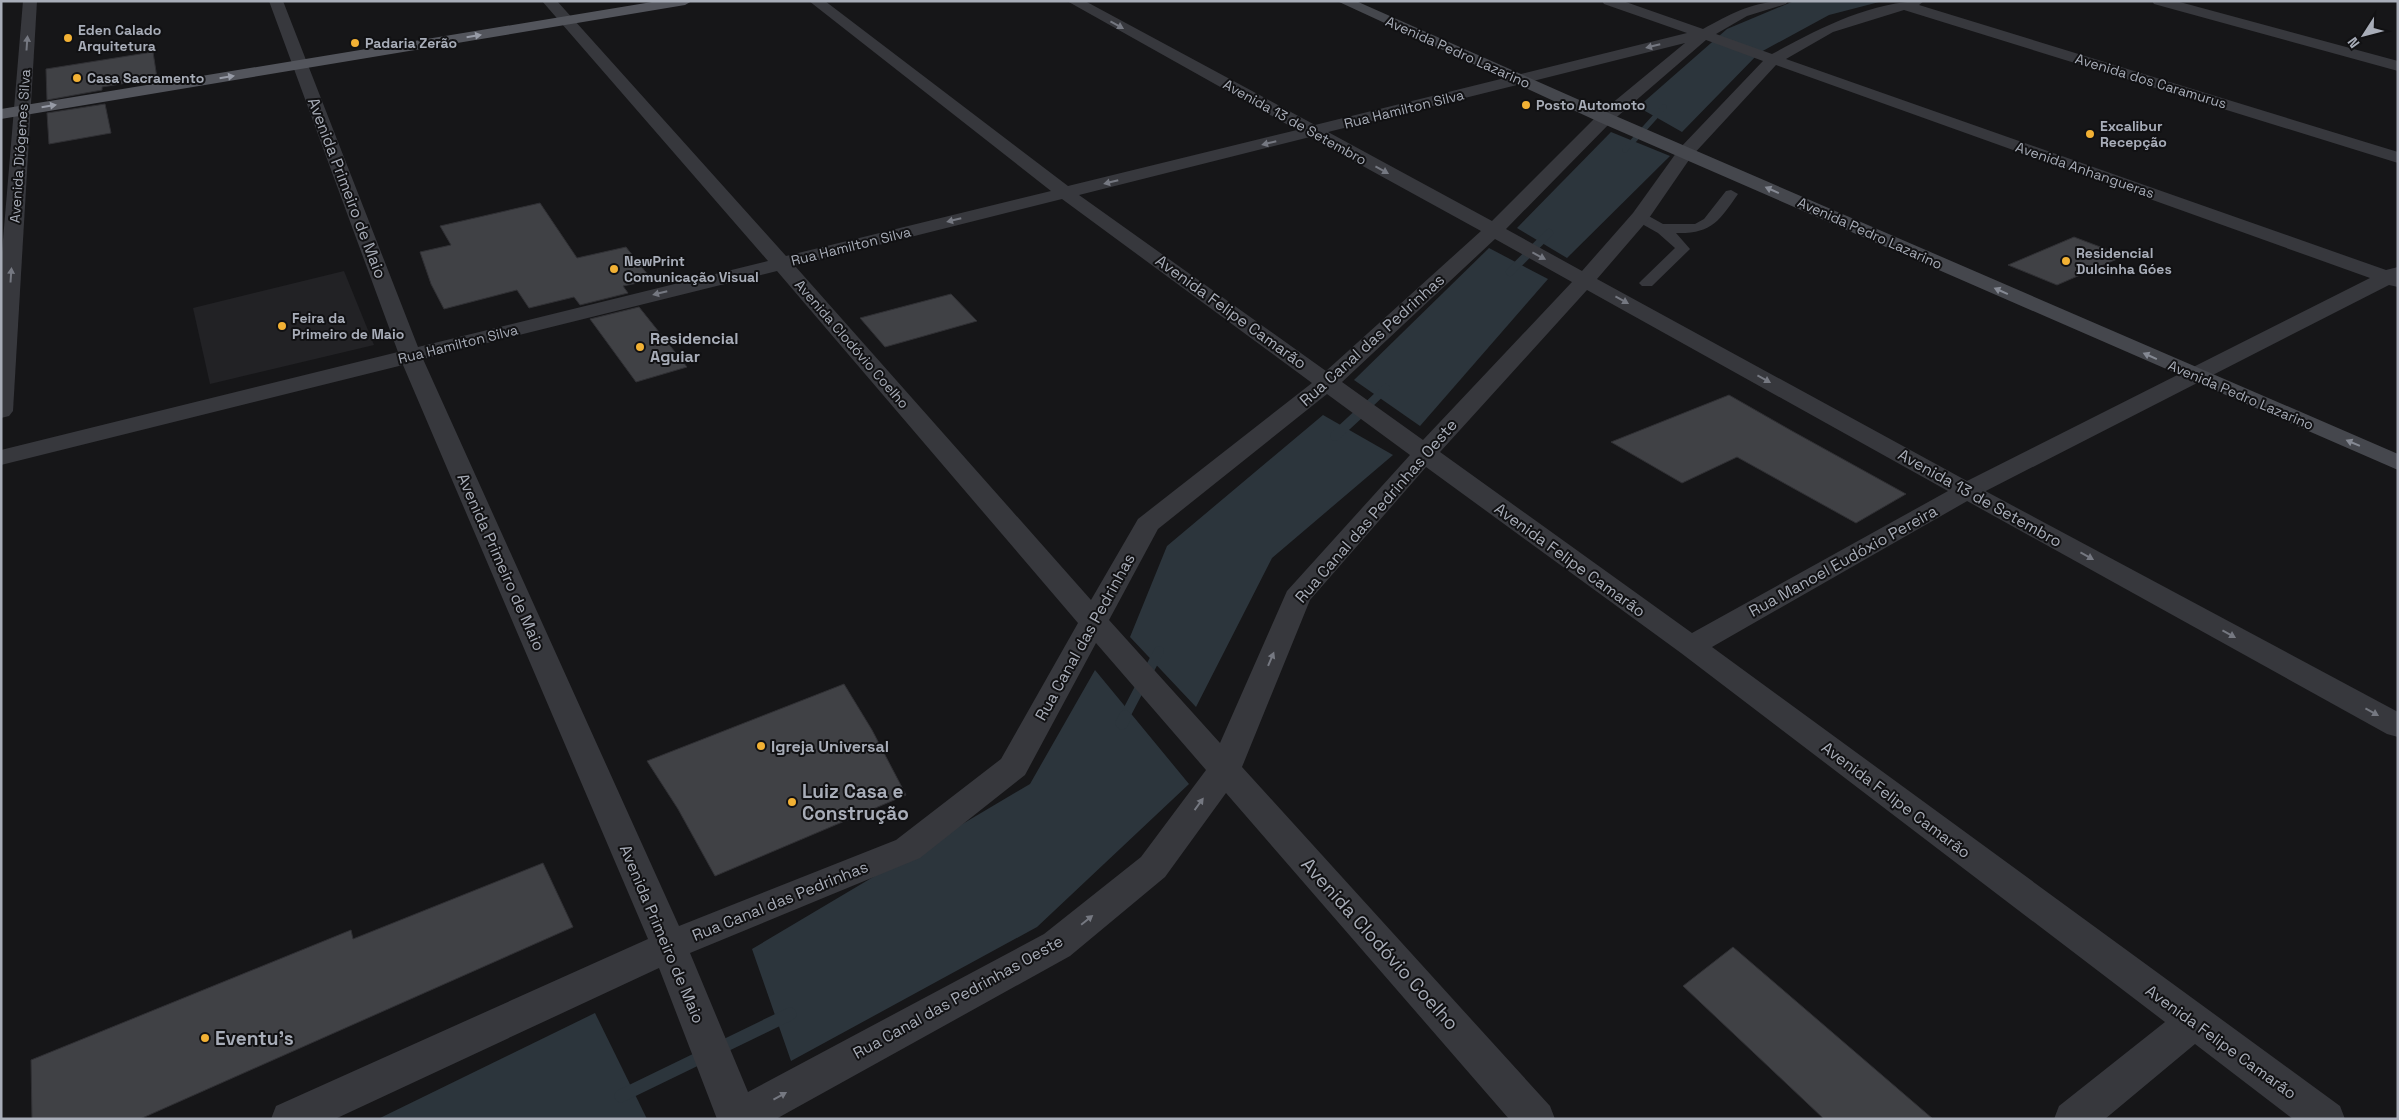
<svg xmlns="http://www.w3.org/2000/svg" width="2399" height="1120" viewBox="0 0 2399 1120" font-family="'Space Grotesk',sans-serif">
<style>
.built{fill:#222225}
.water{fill:#2c353c}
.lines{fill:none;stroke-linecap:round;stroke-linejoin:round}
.stream-far3{stroke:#2c353c;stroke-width:5.5}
.stream-far2{stroke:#2c353c;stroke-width:8}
.stream-far1{stroke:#2c353c;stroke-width:10}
.stream{stroke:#2c353c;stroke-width:13}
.building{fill:#404145;stroke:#303034}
.service{fill:#37383d;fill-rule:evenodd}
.minor{fill:#37383d;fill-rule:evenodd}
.tertiary{fill:#37383d;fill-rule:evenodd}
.secondary{fill:#45474d;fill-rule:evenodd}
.primary{fill:#53555c;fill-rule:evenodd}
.oneway{fill:#757881}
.oneway2{fill:#979ba6}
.oneway3{fill:#858993}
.poi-dot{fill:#f2b134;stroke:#111113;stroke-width:2}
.labels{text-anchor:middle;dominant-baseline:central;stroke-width:4;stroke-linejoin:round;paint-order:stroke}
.far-poi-label{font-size:14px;font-weight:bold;fill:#a8adb8;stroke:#111113;text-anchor:start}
.far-street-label{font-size:14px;fill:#a8adb8;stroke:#111113}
.street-label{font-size:16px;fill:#a8adb8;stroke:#111113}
.poi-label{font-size:16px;font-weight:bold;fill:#a8adb8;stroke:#111113;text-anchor:start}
.near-poi-label{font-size:19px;font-weight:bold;fill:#a8adb8;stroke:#111113;text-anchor:start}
.near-street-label{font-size:19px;fill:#a8adb8;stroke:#111113}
</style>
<rect width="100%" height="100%" fill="#161618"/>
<path class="built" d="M344,271L374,345L210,384L193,308Z"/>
<g class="water">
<path d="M1794,1H1883L1829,15L1759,53L1682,132L1638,107L1727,29Z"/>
<path d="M1611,132L1670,156L1567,258L1517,228Z"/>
<path d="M1489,248L1548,279L1420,426L1354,380Z"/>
<path d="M1323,415L1393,455L1272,558L1196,707L1130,637L1167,546Z"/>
<path d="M1095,670L1189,784L1037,927L791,1061L752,949L1030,784Z"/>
<path d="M595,1013L647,1119H378Z"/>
</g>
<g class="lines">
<path class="stream-far3" d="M1625,150L1664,107"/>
<g class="stream-far2">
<path d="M1510,272L1549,233"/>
<path d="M1361,412L1386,388"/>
</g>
<g class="stream-far1">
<path d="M1335,436L1362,411"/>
<path d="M1124,718L1159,651"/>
</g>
<g class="stream">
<path d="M1122,723L1125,717"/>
<path d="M621,1096L790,1014"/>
</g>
</g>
<g class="building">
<path d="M153,52L157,78L102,87V90L47,100L46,69Z"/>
<path d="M105,104L111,133L49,144L47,113Z"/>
<path d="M540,203L577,258L626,247L652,280L623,286L628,293L580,305L574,297L529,308L517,290L444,309L431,284L420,252L451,245L440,226Z"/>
<path d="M2074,237L2124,256L2057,285L2008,265Z"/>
<path d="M951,294L977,321L885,347L860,318Z"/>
<path d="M639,307L687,367L636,382L590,319Z"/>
<path d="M1729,395L1792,431L1906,494L1856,523L1737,457L1682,483L1611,442Z"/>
<path d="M844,684L872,730L906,795L715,876L678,809L647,761Z"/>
<path d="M543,863L573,927L140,1119H32L31,1060L351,930L353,939Z"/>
<path d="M1733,947L1933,1119H1824L1683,986Z"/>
</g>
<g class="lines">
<path class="service" d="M1731,190L1738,194C1719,221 1712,234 1676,233L1690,249L1652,286H1642L1639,283L1642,280L1675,248L1658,233L1635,220L1633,217L1635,214H1645L1663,224H1695L1704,219L1726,191Z"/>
<g class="minor">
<path d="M23,1H37L13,411L9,416L1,418V264Z"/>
<path d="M269,1H283L418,347L768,261L542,1H557L786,256L1051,191L809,1H825L1068,186L1297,130L1067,1H1085L1315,125L1687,33L1604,4L1602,1H1623L1703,29C1732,13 1753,1 1788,1L1786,4L1747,16L1716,34L1772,54C1818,29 1871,1 1924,1L1919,5L2398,152V163L1904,10L1833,32L1786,59L2386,270L2398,267V287L2389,285L1976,496L1712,647L2340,1106L2345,1119H2293L2195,1044L2105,1119H2054L2059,1106L2165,1022L1681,653L1426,467L1310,600L1242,767L1550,1106L1555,1119H1509L1226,793L1165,877L1070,956L776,1119H717L659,968L335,1119H271L276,1106L648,939L403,365L1,465V450L398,352ZM1706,40L1763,61L1679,149L1633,213L1582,271L1506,229L1611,122ZM1685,43L1599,114L1492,221L1328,132ZM1776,65L2370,278L1967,481L1597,279L1647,221L1691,157ZM1310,137L1481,231L1326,371L1079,195ZM1062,199L1312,383L1138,519L1091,600L795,266ZM1495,239L1572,282L1423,440L1342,382ZM777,271L1078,623L1001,759L896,840L679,926L423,359ZM1587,290L1948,491L1692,633L1440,452ZM1327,394L1410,455L1287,591L1220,743L1109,620L1158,529ZM1096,643L1206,770L1141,857L1044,934L748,1092L690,953L920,858L1025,775Z"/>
<path d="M2152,1H2176L2398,61V71L2154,4Z"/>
</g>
<path class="tertiary" d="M1967,483L1976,486L2398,712V737L2387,734L1958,496L1954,491L1958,486Z"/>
<path class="secondary" d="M1337,1H1356L1611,114L2398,454V470L1599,122Z"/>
<path class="primary" d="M658,1H692L685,5L1,119V109Z"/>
</g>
<defs><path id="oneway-solid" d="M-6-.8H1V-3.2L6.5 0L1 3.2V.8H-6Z" transform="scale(1.25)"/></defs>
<g class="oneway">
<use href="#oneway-solid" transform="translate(1117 25) rotate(29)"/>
<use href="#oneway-solid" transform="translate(27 43) rotate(-86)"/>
<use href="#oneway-solid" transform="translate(1653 46) rotate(166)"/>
<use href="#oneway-solid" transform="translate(1269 143) rotate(166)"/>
<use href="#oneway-solid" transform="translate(1382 170) rotate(29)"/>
<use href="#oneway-solid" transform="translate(1111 182) rotate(166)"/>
<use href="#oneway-solid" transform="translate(954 220) rotate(166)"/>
<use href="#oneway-solid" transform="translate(1539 256) rotate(28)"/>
<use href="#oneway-solid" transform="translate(11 275) rotate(-86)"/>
<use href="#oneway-solid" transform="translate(660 293) rotate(166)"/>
<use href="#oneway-solid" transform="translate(1622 300) rotate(29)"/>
<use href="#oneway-solid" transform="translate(1764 379) rotate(29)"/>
<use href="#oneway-solid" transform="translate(2087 556) rotate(29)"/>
<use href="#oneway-solid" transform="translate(2229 634) rotate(29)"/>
<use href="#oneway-solid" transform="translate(1271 659) rotate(-67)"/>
<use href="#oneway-solid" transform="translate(2372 712) rotate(29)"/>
<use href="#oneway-solid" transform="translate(1199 804) rotate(-54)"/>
<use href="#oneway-solid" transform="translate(1087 920) rotate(-39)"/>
<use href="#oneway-solid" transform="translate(780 1096) rotate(-29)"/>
</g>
<g class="oneway2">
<use href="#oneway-solid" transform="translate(474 36) rotate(-9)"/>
<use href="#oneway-solid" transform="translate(227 77) rotate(-9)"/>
<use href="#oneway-solid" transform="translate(49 106) rotate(-9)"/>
</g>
<g class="oneway3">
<use href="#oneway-solid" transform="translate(1772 190) rotate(-156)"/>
<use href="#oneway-solid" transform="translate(2001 291) rotate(-156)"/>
<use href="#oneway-solid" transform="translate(2150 356) rotate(-156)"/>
<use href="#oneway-solid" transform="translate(2353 443) rotate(-157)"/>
</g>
<g class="poi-dot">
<circle cx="68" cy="38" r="5"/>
<circle cx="355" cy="43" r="5"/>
<circle cx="77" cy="78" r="5"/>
<circle cx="1526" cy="105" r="5"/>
<circle cx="2090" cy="134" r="5"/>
<circle cx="2066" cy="261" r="5"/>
<circle cx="614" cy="269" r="5"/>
<circle cx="282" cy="326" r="5"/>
<circle cx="640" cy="347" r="5"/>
<circle cx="761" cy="746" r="5"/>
<circle cx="792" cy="802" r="5"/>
<circle cx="205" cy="1038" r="5"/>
</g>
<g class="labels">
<g class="far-poi-label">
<text x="78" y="30">Eden Calado<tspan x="78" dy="16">Arquitetura</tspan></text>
<text x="365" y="43">Padaria Zerão</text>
<text x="87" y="78">Casa Sacramento</text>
<text x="1536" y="105">Posto Automoto</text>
<text x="2100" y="126">Excalibur<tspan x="2100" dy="16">Recepção</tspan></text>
<text x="2076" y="253">Residencial<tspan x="2076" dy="16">Dulcinha Góes</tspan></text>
<text x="624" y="261">NewPrint<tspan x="624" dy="16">Comunicação Visual</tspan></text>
<text x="292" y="318">Feira da<tspan x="292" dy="16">Primeiro de Maio</tspan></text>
</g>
<g class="far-street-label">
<text transform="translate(1458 52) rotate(24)">Avenida Pedro Lazarino</text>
<text transform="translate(2151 81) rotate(17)">Avenida dos Caramurus</text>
<text transform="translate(1404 109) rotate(-14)">Rua Hamilton Silva</text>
<text transform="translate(1295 122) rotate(29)">Avenida 13 de Setembro</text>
<text transform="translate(20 146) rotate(-86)">Avenida Diógenes Silva</text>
<text transform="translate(2085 170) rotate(19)">Avenida Anhangueras</text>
<text transform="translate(1870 233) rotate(24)">Avenida Pedro Lazarino</text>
<text transform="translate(851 246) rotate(-14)">Rua Hamilton Silva</text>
<text transform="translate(458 344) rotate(-14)">Rua Hamilton Silva</text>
<text transform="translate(852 344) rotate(49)">Avenida Clodóvio Coelho</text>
<text transform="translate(2241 395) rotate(23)">Avenida Pedro Lazarino</text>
</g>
<g class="street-label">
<text transform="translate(347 188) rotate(69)">Avenida Primeiro de Maio</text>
<text transform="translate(1231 312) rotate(36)">Avenida Felipe Camarão</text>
<text transform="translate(1372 340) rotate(-42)">Rua Canal das Pedrinhas</text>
<text transform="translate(1980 498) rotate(29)">Avenida 13 de Setembro</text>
<text transform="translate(1376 511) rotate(-49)">Rua Canal das Pedrinhas Oeste</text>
<text transform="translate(1570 560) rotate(36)">Avenida Felipe Camarão</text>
<text transform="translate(1843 561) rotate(-29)">Rua Manoel Eudóxio Pereira</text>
<text transform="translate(501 562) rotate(66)">Avenida Primeiro de Maio</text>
<text transform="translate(1085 637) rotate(-61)">Rua Canal das Pedrinhas</text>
<text transform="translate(1896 800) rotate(37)">Avenida Felipe Camarão</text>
<text transform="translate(780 901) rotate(-22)">Rua Canal das Pedrinhas</text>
<text transform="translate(662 934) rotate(67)">Avenida Primeiro de Maio</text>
<text transform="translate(958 997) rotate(-29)">Rua Canal das Pedrinhas Oeste</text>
<text transform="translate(2221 1042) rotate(36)">Avenida Felipe Camarão</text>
</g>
<g class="poi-label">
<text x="650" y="338">Residencial<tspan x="650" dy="18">Aguiar</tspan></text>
<text x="771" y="746">Igreja Universal</text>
</g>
<g class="near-poi-label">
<text x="802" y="791">Luiz Casa e<tspan x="802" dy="22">Construção</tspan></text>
<text x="215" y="1038">Eventu's</text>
</g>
<g class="near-street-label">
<text transform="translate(1380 944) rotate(48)">Avenida Clodóvio Coelho</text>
</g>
</g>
<rect width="2399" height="1120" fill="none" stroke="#a8adb8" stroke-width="5"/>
<g transform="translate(2364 35) rotate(234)" stroke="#111113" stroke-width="4" paint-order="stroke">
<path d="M0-4L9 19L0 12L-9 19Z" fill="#a8adb8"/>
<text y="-8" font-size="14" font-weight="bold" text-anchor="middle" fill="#a8adb8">N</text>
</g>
</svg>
